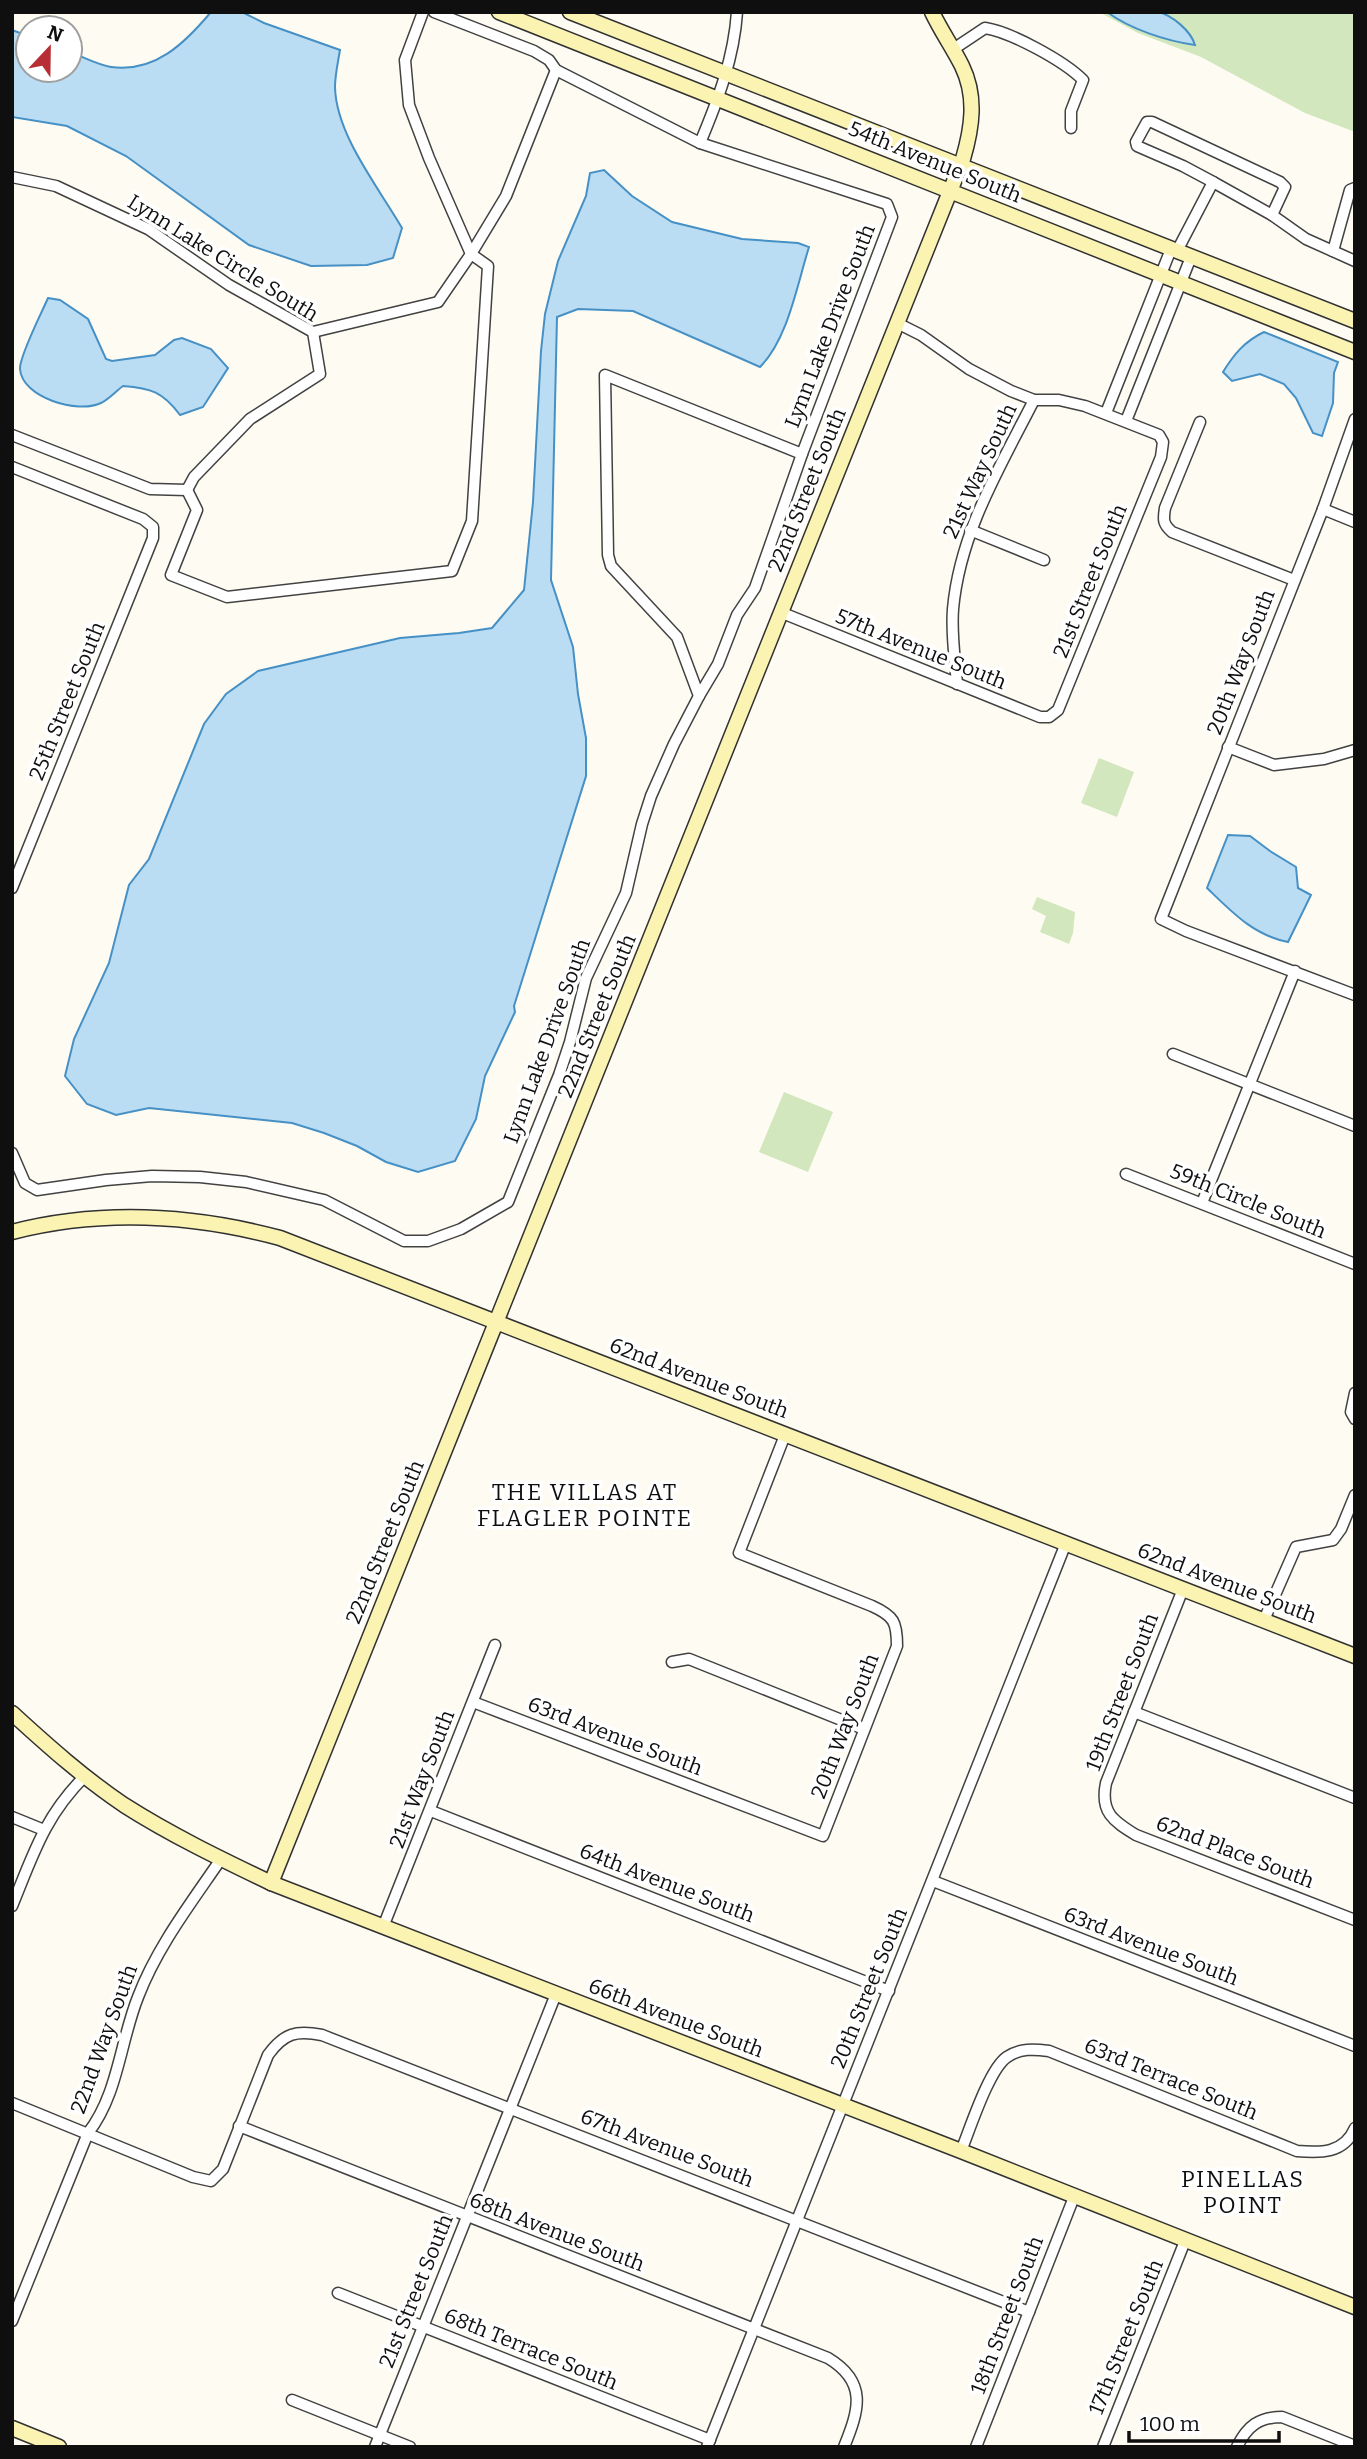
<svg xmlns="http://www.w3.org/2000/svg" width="1367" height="2459" viewBox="0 0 1367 2459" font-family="Bitter,serif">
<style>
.green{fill:#d2e7bd}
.water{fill:#baddf3;stroke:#4690c5;stroke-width:2}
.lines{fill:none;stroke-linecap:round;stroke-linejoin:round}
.street-casing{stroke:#424242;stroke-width:13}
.secondary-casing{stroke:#313131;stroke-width:17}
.street{stroke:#fff;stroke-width:10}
.secondary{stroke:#faf3b2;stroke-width:14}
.labels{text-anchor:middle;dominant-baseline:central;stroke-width:7;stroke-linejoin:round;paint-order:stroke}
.street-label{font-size:21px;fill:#0f0f0f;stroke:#fff}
.neighbourhood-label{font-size:23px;letter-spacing:2px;fill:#0f0f0f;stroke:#fff}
</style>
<rect width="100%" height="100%" fill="#fefcf2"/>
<g class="green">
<path d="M1099,12H1355V132L1305,113L1201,57L1138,33Z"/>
<path d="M1099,758L1134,772L1117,817L1081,803Z"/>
<path d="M1037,897L1075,912L1073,933L1069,944L1040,932L1046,916L1032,909Z"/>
<path d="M784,1092L833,1112L808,1172L759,1152Z"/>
</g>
<g class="water">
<path d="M211,12H242L264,23L340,50C338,62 335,75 335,87C336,135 379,188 402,228L393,258L367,265L311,266L249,245L126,156L67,126L12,117V30L28,36V70H70V52C83,57 98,65 111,67C155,73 185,43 211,12Z"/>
<path d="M1107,12C1123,12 1142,9 1158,12C1172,15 1191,31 1195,45C1166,41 1130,29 1107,12Z"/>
<path d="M604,170L632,196L672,222L742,239L798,243L809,247C797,285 788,339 760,367L633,311L578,309L557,317L551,580L573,647L578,694L586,738V776L514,1006L515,1012L485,1076L476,1119L455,1161L418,1172L386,1162L357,1146L324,1133L292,1123L149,1108L116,1115L87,1104L65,1076L74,1039L109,963L129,885L149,859L204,724L226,694L258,671L400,638L459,633L492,628L524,590L533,502L541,351L545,314L558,261L586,196L590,173Z"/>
<path d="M48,298L60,300L88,319L106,359L112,361L155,355L174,340L182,338L211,349L228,368L203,407L180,415C163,392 151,388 123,386C116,391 109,399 101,403C78,414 22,398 20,369C19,357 42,312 48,298Z"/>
<path d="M1264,332L1338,362L1334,373L1333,403L1322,436L1313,433L1296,398L1284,384L1260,374L1232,381L1223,372C1234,354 1245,341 1264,332Z"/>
<path d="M1228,835L1250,836L1270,851L1296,867L1298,888L1311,895L1288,942C1253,935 1232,912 1207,888Z"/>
</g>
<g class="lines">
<g class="street-casing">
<g id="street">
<path d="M952,50L985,28C1011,32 1064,61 1083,80L1071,111V128"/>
<path d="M700,143C718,100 734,58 737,12"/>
<path d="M12,177L56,186L148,229L229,285L313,332L320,374L250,419L194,477L187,490L150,489L12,435"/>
<path d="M1213,182L1183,166L1137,146L1136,142L1147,122H1152L1280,182L1285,187L1272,215"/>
<path d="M1177,251L1213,182L1272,215L1306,239L1355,261"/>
<path d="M1333,251L1350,190L1355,188"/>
<path d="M313,332L438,302L471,254L429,158L409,105L405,60L423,12"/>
<path d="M1106,413L1171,249"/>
<path d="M1355,419L1323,509L1161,919L1186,931L1355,995"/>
<path d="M1126,421L1191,257"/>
<path d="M1200,422L1165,508C1163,520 1163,524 1172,532L1294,580"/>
<path d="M12,467L143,519L153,527V538L12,888"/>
<path d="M187,490L197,510L171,575L227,597L452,571L472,521L488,266L471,254L506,196L556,70"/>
<path d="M1323,509L1355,522"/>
<path d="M970,530L1044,560"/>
<path d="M780,612L1040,717H1049L1058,710L1161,457L1163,442L1159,435L1085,406L1059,400H1034L1011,391L969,369L921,335L897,323"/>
<path d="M957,684C955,659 951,634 953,609C960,532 1000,467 1034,400"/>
<path d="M699,696L718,664L737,615L755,588L802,454"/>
<path d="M1228,747L1274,765L1324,759L1355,750"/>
<path d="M1173,1054L1355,1126"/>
<path d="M12,1153L25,1183L37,1190L106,1180L152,1176L200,1177L246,1182L324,1200L404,1241H428L461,1229L508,1202L559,1075L570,1042L586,978L626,893L642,824L651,796L674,744L699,696L677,637L611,566L608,555L605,375L802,454L892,217L887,204L700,143L556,70L549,60L534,51L434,12"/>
<path d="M1126,1174L1355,1264"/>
<path d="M1202,1203L1295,971"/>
<path d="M1355,1393L1351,1412L1355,1419"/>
<path d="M1183,1589L1106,1783C1100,1812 1113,1821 1136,1835L1355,1920"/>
<path d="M1264,1620L1296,1547L1333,1540L1341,1529L1355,1495"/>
<path d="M672,1662L689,1659L864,1729"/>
<path d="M473,1702L823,1836L897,1646C897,1622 894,1616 872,1606L739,1553L785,1435"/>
<path d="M1134,1712L1355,1798"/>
<path d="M431,1811L889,1991"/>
<path d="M12,1817L44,1830"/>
<path d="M933,1881L1355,2046"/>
<path d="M12,1906C33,1855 44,1817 85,1776"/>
<path d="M383,1927L495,1645"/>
<path d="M12,2103L193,2177L211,2181L223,2169L268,2055C284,2033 296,2030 322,2035L1029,2312"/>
<path d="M239,2126L828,2358C868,2382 859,2410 844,2447"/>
<path d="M961,2151C970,2129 989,2069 1007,2057C1020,2048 1034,2049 1049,2051L1297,2151C1320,2153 1344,2154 1355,2128"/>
<path d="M338,2293L710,2440"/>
<path d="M12,2321L88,2133C118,2095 120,2042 138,1997C157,1947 191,1903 221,1859"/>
<path d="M292,2400L410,2447"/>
<path d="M375,2447L556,1994"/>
<path d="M707,2447L1066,1543"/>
<path d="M976,2447L1074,2197"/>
<path d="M1103,2447L1185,2241"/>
<path d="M1237,2447C1247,2426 1259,2417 1282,2417L1355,2446"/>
</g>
</g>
<g class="secondary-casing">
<g id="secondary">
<path d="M499,12L1355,352"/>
<path d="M570,12L1355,321"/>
<path d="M12,1232C102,1209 190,1214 280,1238L1355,1656"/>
<path d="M12,1713C48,1746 84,1778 124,1805C171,1835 221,1859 271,1883L961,2151L1355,2307"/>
<path d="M271,1883L963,159C972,128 977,97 962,66C953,48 941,31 932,12"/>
<path d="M12,2428L59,2447"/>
</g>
</g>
<use href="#street" class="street"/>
<use href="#secondary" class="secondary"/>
</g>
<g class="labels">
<g class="street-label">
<text transform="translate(935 162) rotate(22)">54th Avenue South</text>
<text transform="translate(223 258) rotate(32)">Lynn Lake Circle South</text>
<text transform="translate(830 326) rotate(-69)">Lynn Lake Drive South</text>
<text transform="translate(980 471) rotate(-65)">21st Way South</text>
<text transform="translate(807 490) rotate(-68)">22nd Street South</text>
<text transform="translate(1090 581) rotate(-68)">21st Street South</text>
<text transform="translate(921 649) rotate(22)">57th Avenue South</text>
<text transform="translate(1241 662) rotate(-69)">20th Way South</text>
<text transform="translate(67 701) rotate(-68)">25th Street South</text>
<text transform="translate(597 1016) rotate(-68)">22nd Street South</text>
<text transform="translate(547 1041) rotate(-70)">Lynn Lake Drive South</text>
<text transform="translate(1248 1201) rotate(22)">59th Circle South</text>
<text transform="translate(699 1378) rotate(21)">62nd Avenue South</text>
<text transform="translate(385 1542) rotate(-68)">22nd Street South</text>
<text transform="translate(1227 1583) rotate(21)">62nd Avenue South</text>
<text transform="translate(1122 1692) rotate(-69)">19th Street South</text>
<text transform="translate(845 1726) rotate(-69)">20th Way South</text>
<text transform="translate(615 1736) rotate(21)">63rd Avenue South</text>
<text transform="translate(422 1779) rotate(-69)">21st Way South</text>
<text transform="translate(1235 1852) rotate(21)">62nd Place South</text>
<text transform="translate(667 1883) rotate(21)">64th Avenue South</text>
<text transform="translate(1151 1946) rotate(21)">63rd Avenue South</text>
<text transform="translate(869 1988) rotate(-68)">20th Street South</text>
<text transform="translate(676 2018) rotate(21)">66th Avenue South</text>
<text transform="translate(104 2039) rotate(-70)">22nd Way South</text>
<text transform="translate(1171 2079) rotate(22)">63rd Terrace South</text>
<text transform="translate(667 2148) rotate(21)">67th Avenue South</text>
<text transform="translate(557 2232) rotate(21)">68th Avenue South</text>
<text transform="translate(416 2291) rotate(-68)">21st Street South</text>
<text transform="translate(1007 2315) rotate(-69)">18th Street South</text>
<text transform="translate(1126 2337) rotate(-68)">17th Street South</text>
<text transform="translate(531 2349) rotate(22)">68th Terrace South</text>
</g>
<g class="neighbourhood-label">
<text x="585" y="1492">THE VILLAS AT<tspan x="585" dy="26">FLAGLER POINTE</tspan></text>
<text x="1243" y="2179">PINELLAS<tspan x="1243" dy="26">POINT</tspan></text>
</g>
</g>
<rect width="1367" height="2459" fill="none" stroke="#0f0f0f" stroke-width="28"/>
<g transform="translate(49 49) rotate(22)"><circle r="33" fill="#ffffff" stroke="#9f9f9f" stroke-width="2"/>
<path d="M0-5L12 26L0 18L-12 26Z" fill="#b72f34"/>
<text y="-10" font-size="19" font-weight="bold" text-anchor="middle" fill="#0f0f0f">N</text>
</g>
<path d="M1129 2431v10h150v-10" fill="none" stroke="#0f0f0f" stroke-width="3.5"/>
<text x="1140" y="2431" font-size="21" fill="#0f0f0f" stroke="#ffffff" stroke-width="5" paint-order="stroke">100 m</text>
</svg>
